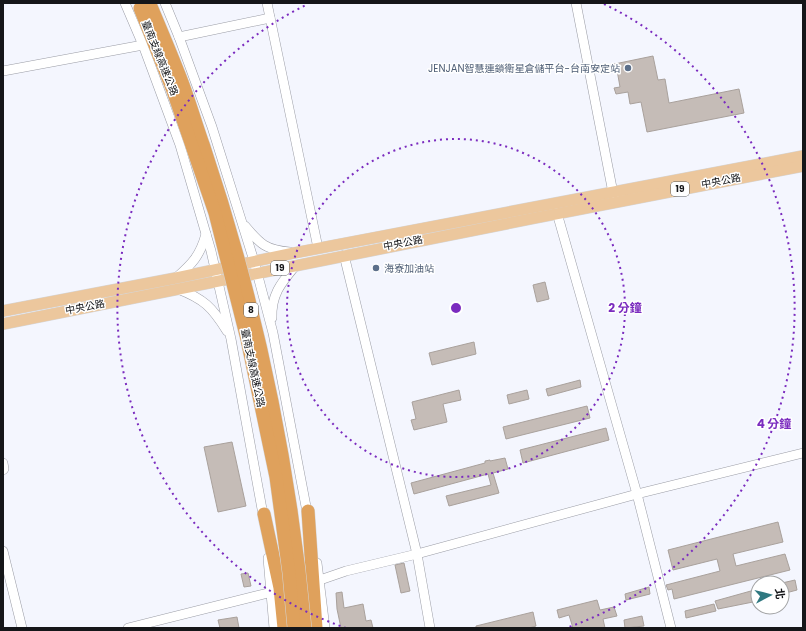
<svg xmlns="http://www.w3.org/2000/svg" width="806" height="631" viewBox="0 0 806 631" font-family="Poppins,'Noto Sans TC',sans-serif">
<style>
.building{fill:#c5bcb7;stroke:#a9a19c}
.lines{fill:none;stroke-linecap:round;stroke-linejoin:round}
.minor-casing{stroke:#9b9da6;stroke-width:10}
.major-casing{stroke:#d5d5d6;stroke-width:12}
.highway-casing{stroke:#d5d5d6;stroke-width:14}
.minor{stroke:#fff;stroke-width:9}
.major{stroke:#ecc79d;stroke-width:11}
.highway{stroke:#dfa15c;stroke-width:13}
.highway-bridge-casing{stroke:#d5d5d6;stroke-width:14;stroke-linecap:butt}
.highway-bridge{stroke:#dfa15c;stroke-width:13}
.ring{fill:none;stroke:#7b2cbf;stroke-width:2;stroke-dasharray:2 4}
.service-dot{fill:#5c6f8a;stroke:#fff;stroke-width:1.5}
.labels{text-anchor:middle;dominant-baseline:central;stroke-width:3;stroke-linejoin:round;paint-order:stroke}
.shield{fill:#fff;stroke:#5b5c5e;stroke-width:1}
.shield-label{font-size:9px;font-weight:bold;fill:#151619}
.street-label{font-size:10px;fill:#151619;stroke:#fff}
.service-label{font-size:10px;fill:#4e5e75;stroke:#fff;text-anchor:end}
.centre{fill:#7b2cbf;stroke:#fff;stroke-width:2}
.ring-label{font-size:12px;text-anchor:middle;font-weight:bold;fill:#7b2cbf;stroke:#fff;stroke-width:3;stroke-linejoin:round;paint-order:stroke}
</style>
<rect width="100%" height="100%" fill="#f4f6fe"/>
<g class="building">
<path d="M653,56L658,80L665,79L669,103L739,89L744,113L647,132L641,102L630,104L628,92L616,94L614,88L620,87L617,70L602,73L600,67Z"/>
<path d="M545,282L549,299L537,302L533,285Z"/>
<path d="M474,342L476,354L432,365L429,353Z"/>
<path d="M580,380L581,387L548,396L546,389Z"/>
<path d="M459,390L461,400L443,404L447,422L414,430L411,420L416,419L412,402Z"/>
<path d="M527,390L529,399L509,404L507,395Z"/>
<path d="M587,406L590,418L506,439L503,427Z"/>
<path d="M606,428L609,440L523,463L520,450Z"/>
<path d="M232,442L246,506L218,512L204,447Z"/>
<path d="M505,458L508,469L493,473L499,493L449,506L446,496L491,485L488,474L414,494L411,483L485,463V461L490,460V461Z"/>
<path d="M778,522L783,542L733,554L736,566L785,554L790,570L674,599L672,589L668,590L666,585L720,571L717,559L673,570L668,550Z"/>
<path d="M404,563L410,591L401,593L395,565Z"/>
<path d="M248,573L251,586L244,587L241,574Z"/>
<path d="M795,580L797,590L782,594V583Z"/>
<path d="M649,587L650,594L626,600L625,594Z"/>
<path d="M758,589V601L718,609L715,601Z"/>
<path d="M342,592L344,608L363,604L366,621L371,620L373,628H341L337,609L336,593Z"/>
<path d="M597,600L600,610L614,607L617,616L603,619L605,628H573L569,615L559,618L557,610Z"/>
<path d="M714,604L716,611L686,618L685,611Z"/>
<path d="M533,612L536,626L529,628H476V626Z"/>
<path d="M642,616L644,626L625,628L624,620Z"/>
<path d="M237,617L239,628H220L218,620Z"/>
</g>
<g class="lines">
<g class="minor-casing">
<g id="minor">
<path d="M125,3L143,45L180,145L211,251L231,339L264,520"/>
<path d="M165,3L179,37L212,127L254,261L273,333L308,517"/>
<path d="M267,3L318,248"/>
<path d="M576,3L614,198"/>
<path d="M179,37L270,18"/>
<path d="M3,71L143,45"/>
<path d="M557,213L637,494L671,628"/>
<path d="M245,226C260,244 266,250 290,252"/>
<path d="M344,255L417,554L430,628"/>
<path d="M176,278C192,264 200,256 206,234"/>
<path d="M178,289C204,299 212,307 227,331"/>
<path d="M272,318C271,294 282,282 296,265"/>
<path d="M3,463L4,469L3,470"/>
<path d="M3,551L22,628"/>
<path d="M268,558L274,628"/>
<path d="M317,563L325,628"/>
<path d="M320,580L346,571L417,554L637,494L803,453"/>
<path d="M128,628L272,592"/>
</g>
</g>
<g class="major-casing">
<g id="major">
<path d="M3,311L176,278L294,253L803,156"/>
<path d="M3,324C270,271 536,217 803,166"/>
</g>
</g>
<g class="highway-casing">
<g id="highway">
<path d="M308,511L316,628"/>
<path d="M264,514L280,588L284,628"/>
</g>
</g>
<use href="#minor" class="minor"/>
<use href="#major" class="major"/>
<use href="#highway" class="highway"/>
<g class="highway-bridge-casing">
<g id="highway-bridge">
<path d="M150,4C161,30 172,56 182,82C190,103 196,125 204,147C256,302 290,464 305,628"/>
<path d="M140,8L172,88L215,213L247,339L276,477L289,573L294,628"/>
</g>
</g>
<use href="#highway-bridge" class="highway-bridge"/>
</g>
<g class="ring">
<circle cx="456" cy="308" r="169"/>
<path d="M346 628A338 338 0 0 1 308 4M604 4A338 338 0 0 1 566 628"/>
</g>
<g class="service-dot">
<circle cx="628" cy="68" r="4"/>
<circle cx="376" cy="268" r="4"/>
</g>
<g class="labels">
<g class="shield">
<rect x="671" y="182" width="18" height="14" rx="3"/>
<rect x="271" y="261" width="18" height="14" rx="3"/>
<rect x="244" y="303" width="14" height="14" rx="3"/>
</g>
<g class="shield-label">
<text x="680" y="189">19</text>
<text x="280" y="268">19</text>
<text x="251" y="310">8</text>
</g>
<g class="street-label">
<text transform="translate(160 58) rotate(68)">臺南支線高速公路</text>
<text transform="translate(721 181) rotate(-11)">中央公路</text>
<text transform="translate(403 243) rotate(-11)">中央公路</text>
<text transform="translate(85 307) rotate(-11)">中央公路</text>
<text transform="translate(253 368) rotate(78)">臺南支線高速公路</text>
</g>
<g class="service-label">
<text x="620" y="68">JENJAN智慧連鎖衛星倉儲平台-台南安定站</text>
<text x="384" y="268" text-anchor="start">海寮加油站</text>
</g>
</g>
<circle cx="456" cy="308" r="6" class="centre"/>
<g class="ring-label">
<text x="625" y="312">2 分鐘</text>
<text x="774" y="428">4 分鐘</text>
</g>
<rect width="806" height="631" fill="none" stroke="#151619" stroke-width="8"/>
<g transform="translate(770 595) rotate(83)"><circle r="19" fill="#ffffff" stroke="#a1a2a3"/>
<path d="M0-3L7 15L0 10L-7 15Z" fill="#2f7880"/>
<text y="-6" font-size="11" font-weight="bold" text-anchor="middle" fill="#151619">北</text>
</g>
</svg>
